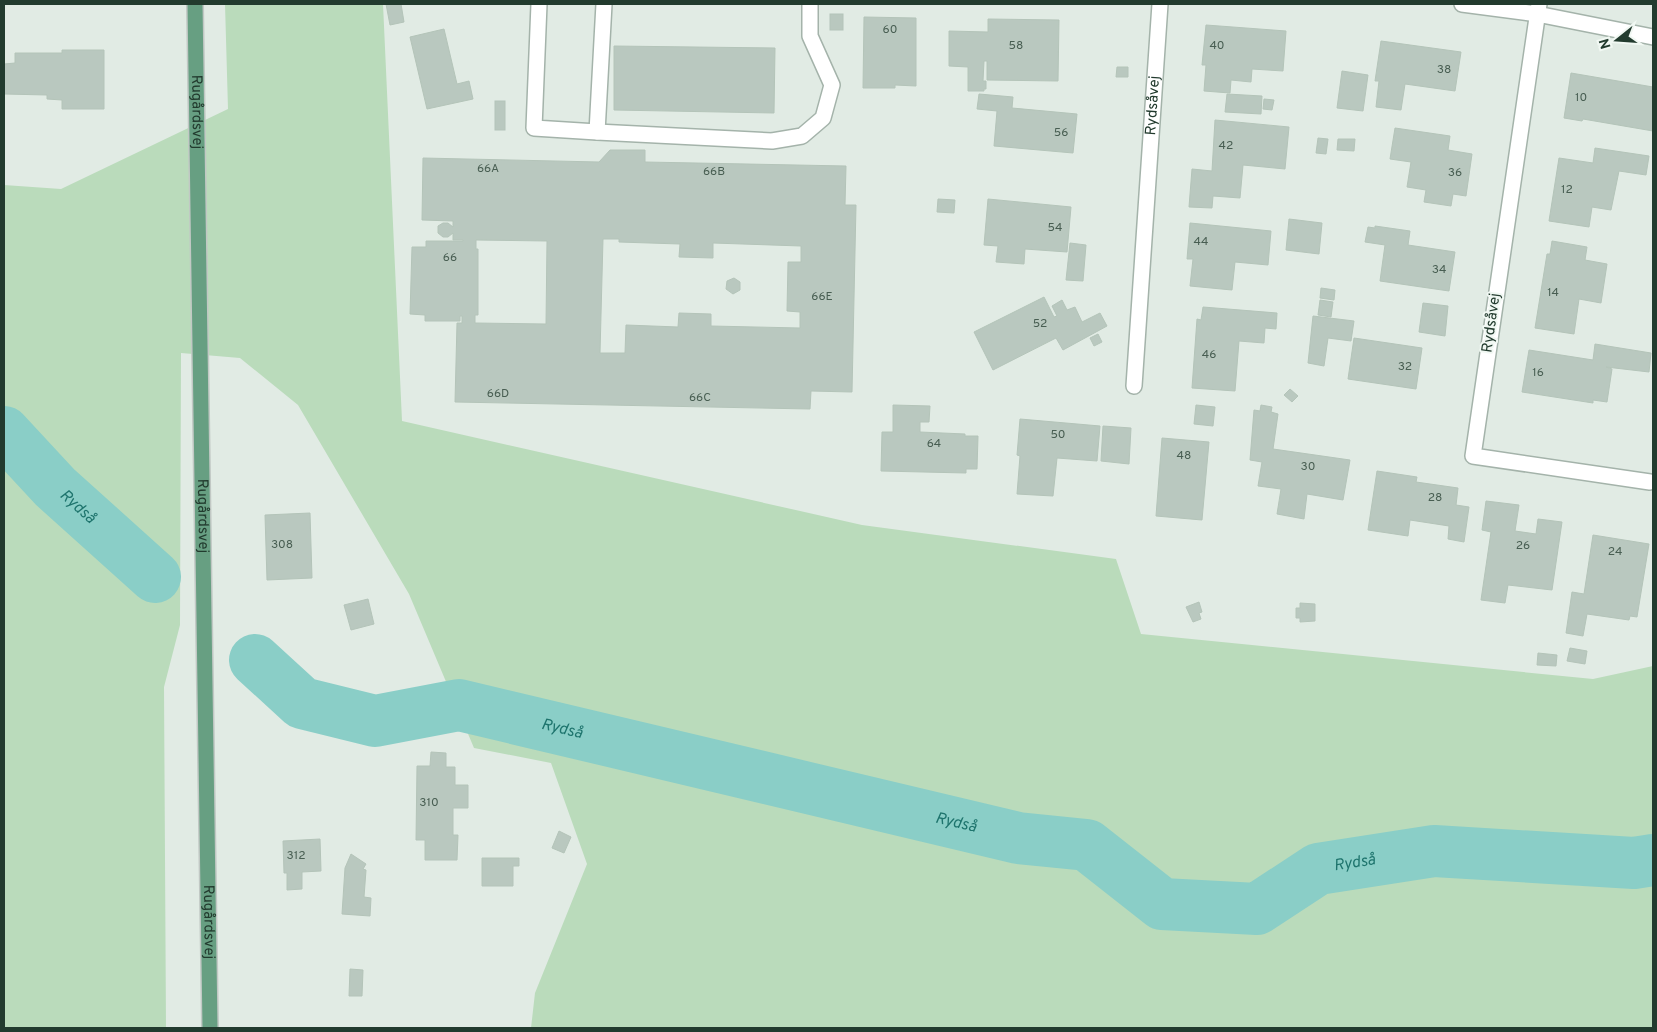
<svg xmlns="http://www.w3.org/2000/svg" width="1657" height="1032" viewBox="0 0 1657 1032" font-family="Overpass,sans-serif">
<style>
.green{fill:#badbbb}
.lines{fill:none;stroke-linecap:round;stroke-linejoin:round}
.river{stroke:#8acec7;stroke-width:52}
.building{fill:#b9c8bf;stroke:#b4c4b9;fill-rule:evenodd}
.minor-casing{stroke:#a4b3aa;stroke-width:18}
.major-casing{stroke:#c1c8c4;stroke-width:18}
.minor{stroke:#fff;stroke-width:15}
.major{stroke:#679f82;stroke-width:15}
.labels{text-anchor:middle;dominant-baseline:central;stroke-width:4;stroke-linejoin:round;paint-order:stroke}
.number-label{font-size:12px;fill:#485e52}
.street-label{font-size:15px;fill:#223b2e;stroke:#f1f8f3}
.water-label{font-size:16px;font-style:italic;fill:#1e746d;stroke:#f1f8f3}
</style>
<rect width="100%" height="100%" fill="#e1ebe4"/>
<path class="green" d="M225,4H383L402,421L862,525L1116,559L1141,634L1593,679L1653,666V879L1383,872L1591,886H1653V1028H531L535,993L587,864L551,763L474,748L409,594L298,405L240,358L181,353L180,625L164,687L166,1028H4V185L61,189L228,109Z"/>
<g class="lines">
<g class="river">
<path id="s1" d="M4,432L55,487L155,577"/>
<path id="s2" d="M255,660L302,703L375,721L459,705L1018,838L1087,845L1162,904L1257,909L1318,869L1434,851L1634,863L1653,860"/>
</g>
</g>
<g class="building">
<path d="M386,4H401L404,22L390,25Z"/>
<rect x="830" y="14" width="13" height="16"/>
<path d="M864,17L916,18V86L895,85V88H863Z"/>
<path d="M988,19L1059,20L1058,81L987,80V61H984L983,81H986V89H984V91H968V67L949,66V31L988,32Z"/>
<path d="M1206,25L1286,31L1283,71L1252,69L1251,82L1231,80L1230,93L1204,91L1206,65H1202Z"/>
<path d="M444,29L457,84L469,81L473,99L427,109L410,37Z"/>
<path d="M1381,41L1461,52L1455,91L1405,84L1401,110L1376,107L1379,81H1375Z"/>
<path d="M614,46L775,48L774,113L614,110Z"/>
<path d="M62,50H104V109H62V100L47,99V95L4,94V64L15,63V53H62Z"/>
<path d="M1117,67H1128V77H1116Z"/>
<path d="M1342,71L1368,75L1363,111L1337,108Z"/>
<path d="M1571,73L1653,87V131L1583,119L1582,121L1564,118Z"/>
<path d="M979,94L1013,97L1012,108L1077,114L1073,153L994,146L997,111L977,109Z"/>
<path d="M1227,94L1262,96L1261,114L1225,112Z"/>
<path d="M1264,99L1274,100L1272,110L1263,109Z"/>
<rect x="495" y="101" width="10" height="29"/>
<path d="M1215,120L1289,127L1285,169L1243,165L1240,198L1213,196L1212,208L1189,207L1192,169L1212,171Z"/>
<path d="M1395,128L1450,136L1448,150L1472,154L1466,196L1453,194L1451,206L1424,202L1426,190L1407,187L1411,162L1390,159Z"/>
<path d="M1318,138L1328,139L1326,154L1316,153Z"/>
<path d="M1338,139H1355L1354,151L1337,150Z"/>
<path d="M1595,148L1649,156L1646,175L1619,171L1611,210L1592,207L1589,227L1549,221L1559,158L1593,163Z"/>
<path d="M610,150H645V162L846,166L845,205H856L852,392L811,391L810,409L455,402L457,323H462V316H460V321H425V315L410,314L412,247H426V241H463V240H453V233L448,237H443L438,233V226L443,223H448L453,227V221L422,220L423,158L599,162ZM603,239H619V242L680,244L679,257L713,258V243L801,246V262H788L787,311L800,312V328L711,326V314L679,313L678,327L626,325L625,353H600ZM476,240L547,241L546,324L475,323V315H478V249H476Z"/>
<path d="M938,199L955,200L954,213L937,212Z"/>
<path d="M988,199L1071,207L1067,252L1025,249L1024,264L996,262L998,246L984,245Z"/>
<path d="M1289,219L1322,223L1319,254L1286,250Z"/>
<path d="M1190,223L1271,231L1268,265L1235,262L1232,290L1190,286L1193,259H1187Z"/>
<path d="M1375,226L1410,231L1408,245L1455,252L1449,291L1380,281L1385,245L1365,242L1368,227L1375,228Z"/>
<path d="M1552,241L1587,247L1585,260L1607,264L1601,303L1579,299L1574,334L1535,328L1547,254H1550Z"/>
<path d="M1070,243L1086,245L1083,281L1066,280Z"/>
<path d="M734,278L740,282V290L733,294L726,289L727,281Z"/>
<path d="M1321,288L1335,290L1334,300L1320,298Z"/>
<path d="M1044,297L1054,317L1057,316L1052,306L1062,300L1067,310L1075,307L1082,322L1100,313L1107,326L1063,350L1056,338L993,370L974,332Z"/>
<path d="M1320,300L1333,302L1331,317L1318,315Z"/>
<path d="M1423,303L1448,306L1445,336L1419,332Z"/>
<path d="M1203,307L1277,313L1276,329L1265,328L1264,343L1239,341L1235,391L1192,388L1197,319L1201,320Z"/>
<path d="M1313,316L1354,321L1351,341L1328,338L1324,366L1308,363Z"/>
<path d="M1098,334L1102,342L1094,346L1090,338Z"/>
<path d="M1354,338L1422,348L1416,389L1348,379Z"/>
<path d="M1595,344L1651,353L1649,372L1606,367L1612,369L1607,402L1593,400V403L1522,392L1529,350L1593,360Z"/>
<path d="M1290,389L1298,396L1292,402L1284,395Z"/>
<path d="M893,405L930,406L929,422H920V432L965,434V436H978L977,469H966V473L881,471L882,432H893Z"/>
<path d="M1196,405L1215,407L1213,426L1194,424Z"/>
<path d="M1261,405L1272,407L1271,412L1278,414L1273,449L1350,460L1343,500L1307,494L1304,519L1277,514L1281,489L1258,486L1262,462L1250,460L1254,410L1260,411Z"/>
<path d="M1020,419L1100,426L1097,461L1057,458L1053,496L1017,494L1020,456L1017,455Z"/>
<path d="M1103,426L1131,428L1129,464L1101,461Z"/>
<path d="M1162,438L1209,442L1202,520L1156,516Z"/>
<path d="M1377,471L1417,477L1416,482L1458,488L1456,505L1469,507L1464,542L1448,539L1449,526L1410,520L1408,536L1368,530Z"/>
<path d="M1486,501L1519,505L1515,531L1536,534L1538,519L1562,522L1552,590L1508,585L1505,603L1481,600L1491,532L1482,530Z"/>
<path d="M310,513L312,578L267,580L265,515Z"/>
<path d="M1593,535L1649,544L1637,617L1630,616L1629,620L1587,614L1583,636L1566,633L1572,592L1584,594Z"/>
<path d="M368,599L374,624L351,630L344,605Z"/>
<path d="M1199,602L1202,612L1199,613L1201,619L1193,622L1186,607Z"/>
<path d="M1300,603L1315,604V621L1300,622V618H1296V608H1300Z"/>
<path d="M1570,648L1587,651L1585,664L1567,661Z"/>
<path d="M1538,653L1557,655L1556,666L1537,665Z"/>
<path d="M431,752L446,753V767H455V785H468V808H453V835H458L457,860H425V840H416L417,766H430Z"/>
<path d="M559,831L571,837L564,853L552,848Z"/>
<path d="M320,839L321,871L302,872V889L287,890V873H284L283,841Z"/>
<path d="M351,854L366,864L363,869L366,870L364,897L371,898L370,916L342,914L345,868Z"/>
<path d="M482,858H519V866H513V886H482Z"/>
<path d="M350,969L363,970L362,996H349Z"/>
</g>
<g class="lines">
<g class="minor-casing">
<g id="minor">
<path d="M539,4L534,128L597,132L604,4"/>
<path d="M1462,4L1537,14L1653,37"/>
<path d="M1539,4L1473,456L1650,482"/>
<path d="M597,132L772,141L802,136L823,118L832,85L810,36V4"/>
<path id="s3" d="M1134,386L1160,4"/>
</g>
</g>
<g class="major-casing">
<g id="major">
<path id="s4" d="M195,4L210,1028"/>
</g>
</g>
<use href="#minor" class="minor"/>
<use href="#major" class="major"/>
</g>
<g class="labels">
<g class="number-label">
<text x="890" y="30">60</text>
<text x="1016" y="46">58</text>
<text x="1217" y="46">40</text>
<text x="1444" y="70">38</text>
<text x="1581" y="98">10</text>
<text x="1061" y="133">56</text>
<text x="1226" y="146">42</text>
<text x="488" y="169">66A</text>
<text x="714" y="172">66B</text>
<text x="1455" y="173">36</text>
<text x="1567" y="190">12</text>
<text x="1055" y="228">54</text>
<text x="1201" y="242">44</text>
<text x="450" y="258">66</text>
<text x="1439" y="270">34</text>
<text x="1553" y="293">14</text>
<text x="822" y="297">66E</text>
<text x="1040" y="324">52</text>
<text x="1209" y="355">46</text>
<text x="1405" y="367">32</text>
<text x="1538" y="373">16</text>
<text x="498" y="394">66D</text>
<text x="700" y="398">66C</text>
<text x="1058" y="435">50</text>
<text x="934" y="444">64</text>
<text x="1184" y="456">48</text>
<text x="1308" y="467">30</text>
<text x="1435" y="498">28</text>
<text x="282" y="545">308</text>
<text x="1523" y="546">26</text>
<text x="1615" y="552">24</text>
<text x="429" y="803">310</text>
<text x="296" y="856">312</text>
</g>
<g class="street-label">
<text stroke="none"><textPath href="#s3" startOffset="281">Rydsåvej</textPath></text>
<text stroke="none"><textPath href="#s4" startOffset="108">Rugårdsvej</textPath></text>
<text transform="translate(1492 323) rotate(-82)">Rydsåvej</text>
<text stroke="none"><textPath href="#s4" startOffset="512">Rugårdsvej</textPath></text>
<text stroke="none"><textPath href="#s4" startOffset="918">Rugårdsvej</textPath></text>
</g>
<g class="water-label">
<text stroke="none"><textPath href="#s1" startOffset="105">Rydså</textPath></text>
<text stroke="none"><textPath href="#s2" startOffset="330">Rydså</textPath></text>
<text stroke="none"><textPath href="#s2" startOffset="735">Rydså</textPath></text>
<text stroke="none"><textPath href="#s2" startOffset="1169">Rydså</textPath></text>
</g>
</g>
<rect width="1657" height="1032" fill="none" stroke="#223b2e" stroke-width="10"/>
<g transform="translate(1617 40) rotate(253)" stroke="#f1f8f3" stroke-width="4" paint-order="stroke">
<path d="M0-4L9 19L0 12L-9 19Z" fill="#223b2e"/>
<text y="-8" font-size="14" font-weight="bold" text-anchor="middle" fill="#223b2e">N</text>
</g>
</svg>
